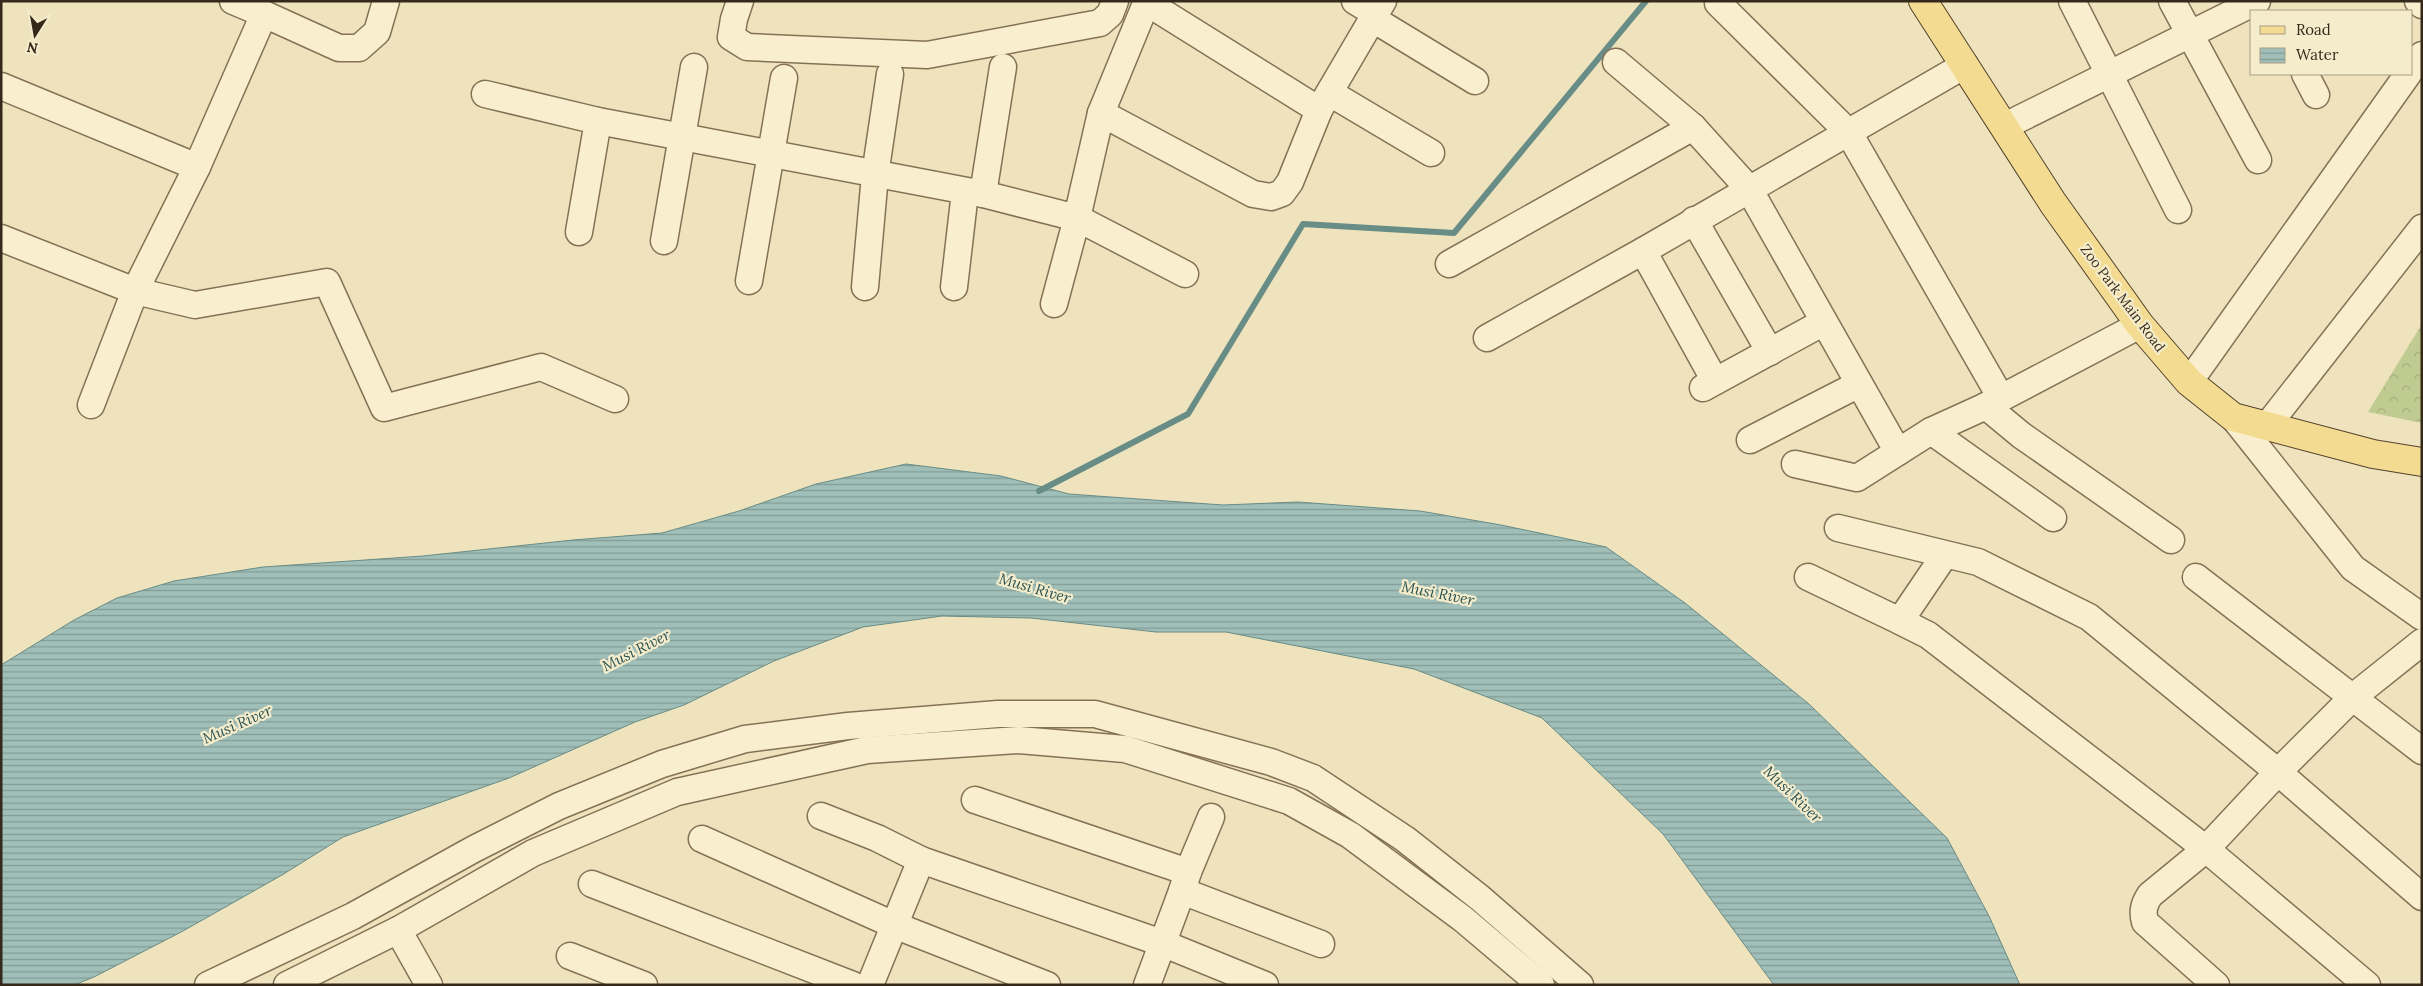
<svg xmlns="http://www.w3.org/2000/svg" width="2423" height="986" viewBox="0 0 2423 986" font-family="Lora,serif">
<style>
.park{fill:url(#park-crowns)}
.water{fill:url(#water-rules);stroke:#688c86}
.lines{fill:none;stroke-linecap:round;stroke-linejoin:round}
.stream{stroke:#688c86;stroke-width:6}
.minor-casing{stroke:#857256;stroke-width:29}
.major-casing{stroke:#53402b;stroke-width:30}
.minor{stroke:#f9efcf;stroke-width:26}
.major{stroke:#f3dc92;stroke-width:28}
.labels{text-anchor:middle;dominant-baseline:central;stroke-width:4.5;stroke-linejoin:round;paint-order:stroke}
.street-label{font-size:14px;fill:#34291b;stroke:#f5eccc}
.water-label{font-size:15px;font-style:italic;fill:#2a5454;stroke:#f5eccc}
</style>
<defs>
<pattern id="park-crowns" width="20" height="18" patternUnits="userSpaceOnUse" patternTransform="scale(1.25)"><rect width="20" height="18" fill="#c0cb91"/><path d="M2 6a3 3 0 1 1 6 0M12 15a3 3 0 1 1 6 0" fill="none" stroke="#a6ae7c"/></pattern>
<pattern id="water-rules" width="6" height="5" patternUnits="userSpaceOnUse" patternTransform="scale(1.25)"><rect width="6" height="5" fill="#a0bfb8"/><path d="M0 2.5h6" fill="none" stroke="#839b95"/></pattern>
</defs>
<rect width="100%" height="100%" fill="#eee3bc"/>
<path class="park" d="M2422,324V423L2368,412Z"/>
<path class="water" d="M906,464L1001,476L1069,494L1223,505L1298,502L1420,511L1501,525L1606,547L1685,603L1809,704L1947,838L1989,916L2020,985H1774L1663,834L1542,718L1414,669L1226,632H1156L1031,618L942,616L863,627L774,661L684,705L635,722L509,778L343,837L282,875L183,931L94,977L74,985H1V665L74,620L117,598L174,581L263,567L423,556L573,540L662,533L739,511L816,484Z"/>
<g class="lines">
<path class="stream" d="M1039,491L1188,414L1303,224L1454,233L1646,1"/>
<g class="minor-casing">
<g id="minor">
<path d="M233,1L264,14"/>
<path d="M740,1L734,19L731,37L747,47L927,55L1100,23L1110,14L1115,1"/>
<path d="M1355,1L1375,13"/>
<path d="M2072,1L2178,210"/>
<path d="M2172,1L2258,160"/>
<path d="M2418,1L2422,5"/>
<path d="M1146,2L1319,110"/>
<path d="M1718,3L1849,133L2001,398"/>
<path d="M1373,19L1475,81"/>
<path d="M1616,62L1693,127L1749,189L1898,452"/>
<path d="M2412,69L2422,55"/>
<path d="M2305,74L2316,95"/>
<path d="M1,86L197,167"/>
<path d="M1330,93L1431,153"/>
<path d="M485,94L598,121L983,194L1077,218L1101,113L1147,1"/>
<path d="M1101,113L1253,194L1271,197L1282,193L1290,182L1319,110L1383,1"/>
<path d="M2005,126L2257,1"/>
<path d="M983,194L1003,67"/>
<path d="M1694,220L1770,352"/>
<path d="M579,232L598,121"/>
<path d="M1,238L135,291L195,305L327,282L384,408L541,367L615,399"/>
<path d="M664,241L694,67"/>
<path d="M1643,251L1715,381"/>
<path d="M1449,264L1693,127"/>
<path d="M749,281L784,78"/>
<path d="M865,287L875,175L890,74"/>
<path d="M954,287L965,192"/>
<path d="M1054,304L1077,218L1185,274"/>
<path d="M1487,338L1643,251L1965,65"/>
<path d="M2189,382L2408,74"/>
<path d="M1703,388L1824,322"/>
<path d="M91,405L135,291L197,167L264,14L339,48H359L377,32L386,1"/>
<path d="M1986,406L2021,435L2171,540"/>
<path d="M2233,417L2353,568L2422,617"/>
<path d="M2267,426L2422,228"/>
<path d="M1931,431L2053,518"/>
<path d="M1750,440L1859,384"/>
<path d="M1795,464L1857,478L1931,431L1986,406L2140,325"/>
<path d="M1838,528L1978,562L2089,617L2278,772L2422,897"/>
<path d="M1808,577L1900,621L1944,556"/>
<path d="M2196,577L2422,751"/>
<path d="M1900,621L1928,635L2206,849L2367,985"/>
<path d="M975,800L1188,872L1182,891L1321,944"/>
<path d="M821,816L877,838L921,860L870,985"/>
<path d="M702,839L894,925L1047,985"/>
<path d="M921,860L1162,943L1265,985"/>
<path d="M1188,872L1211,817"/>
<path d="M592,884L853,985"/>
<path d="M398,930L429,985"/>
<path d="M570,956L644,985"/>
<path d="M208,985L353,916L474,849L559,806L662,764L745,739L848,726L998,714H1095L1271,762L1313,778L1405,839L1480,898L1580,985"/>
<path d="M287,985L398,930L533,853L677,792L867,750L1019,740L1125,749L1289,801L1350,835L1463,919L1541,985"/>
<path d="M1147,985L1182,891"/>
<path d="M2216,985L2145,922C2142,911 2144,904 2150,895L2206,849L2278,772L2353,697L2422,642"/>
</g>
</g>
<g class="major-casing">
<path id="major" d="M1923,1L2053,203L2140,325L2189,382L2233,417L2373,454L2422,462"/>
</g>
<use href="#minor" class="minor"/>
<use href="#major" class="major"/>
</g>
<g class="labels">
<g class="street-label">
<text transform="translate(2123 298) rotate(53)">Zoo Park Main Road</text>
</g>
<g class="water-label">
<text transform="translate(1035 588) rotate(16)">Musi River</text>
<text transform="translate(1438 593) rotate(11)">Musi River</text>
<text transform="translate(636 650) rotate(-27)">Musi River</text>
<text transform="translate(237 724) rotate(-24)">Musi River</text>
<text transform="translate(1793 794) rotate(44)">Musi River</text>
</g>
</g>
<rect width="2423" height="986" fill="none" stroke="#34291b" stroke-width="5"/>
<rect x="2250" y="10" width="162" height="65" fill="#f5eccc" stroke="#a89e85"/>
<rect x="2260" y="26" width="25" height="8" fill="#f3dc92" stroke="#a89e85"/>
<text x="2296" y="35" font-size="15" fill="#34291b">Road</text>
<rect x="2260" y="48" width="25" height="15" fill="url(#water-rules)" stroke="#a89e85"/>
<text x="2296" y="60" font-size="15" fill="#34291b">Water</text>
<g transform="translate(35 35) rotate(191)" stroke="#f5eccc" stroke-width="4" paint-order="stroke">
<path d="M0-4L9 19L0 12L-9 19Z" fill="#34291b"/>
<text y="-8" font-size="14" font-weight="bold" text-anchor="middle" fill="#34291b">N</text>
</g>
</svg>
